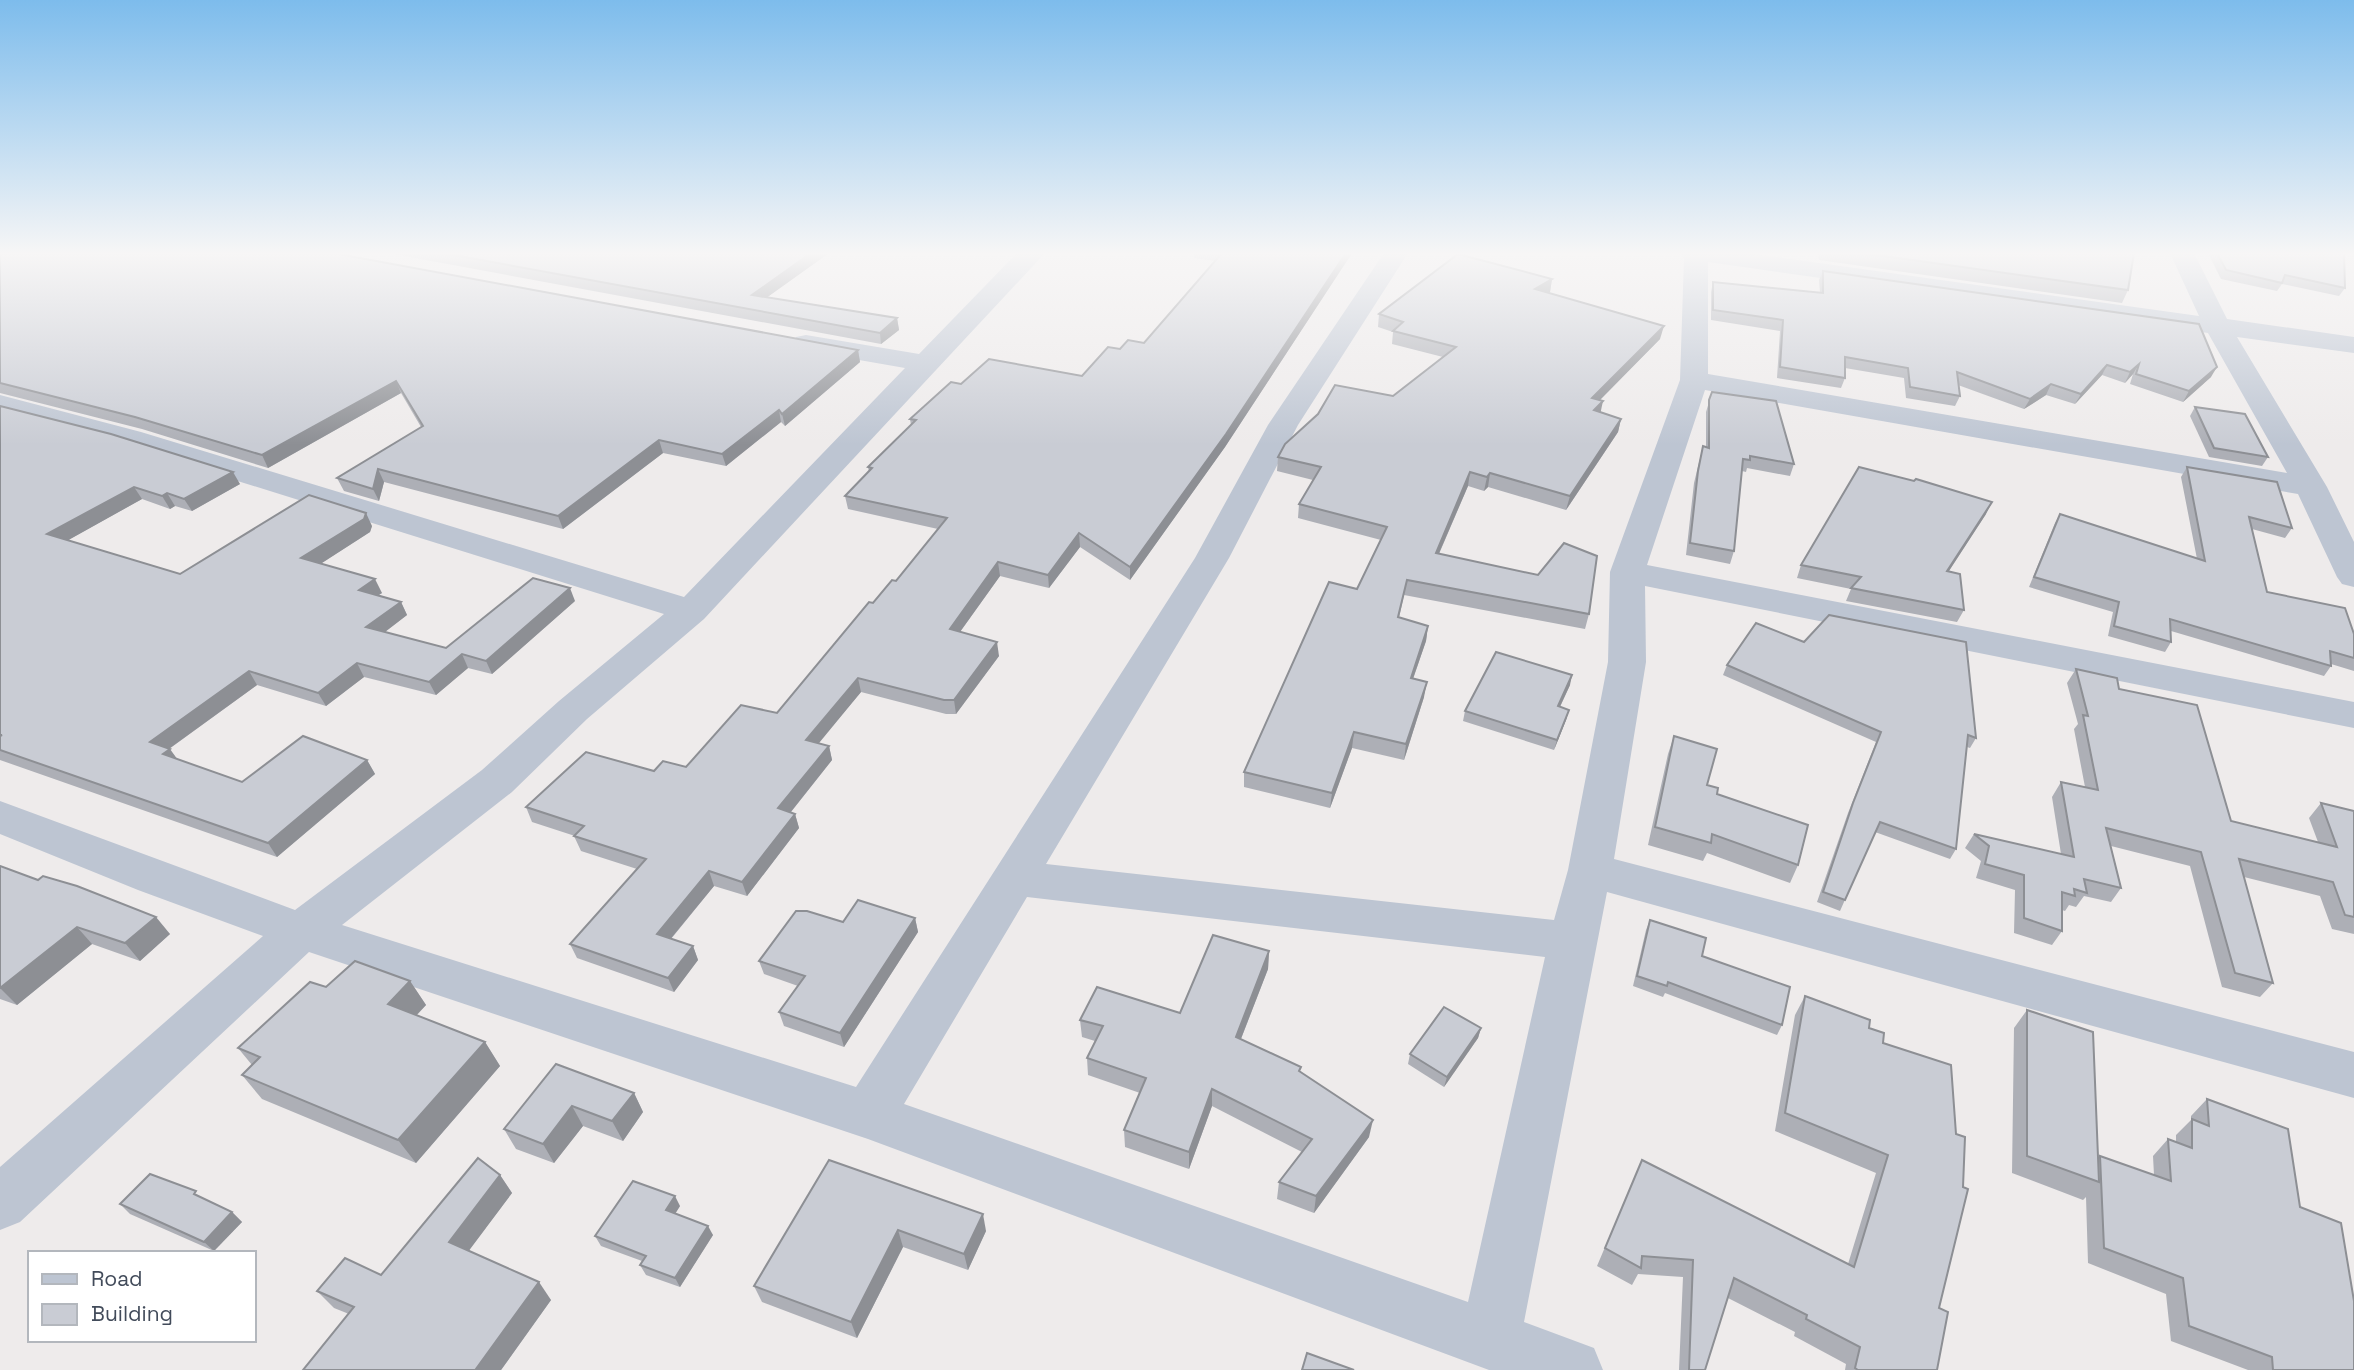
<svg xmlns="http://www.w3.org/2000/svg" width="2354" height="1370" viewBox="0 0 2354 1370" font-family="'Space Grotesk',sans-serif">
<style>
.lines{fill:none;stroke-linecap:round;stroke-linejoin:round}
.minor{fill:#bdc5d2;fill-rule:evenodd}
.wall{fill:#adafb6}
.shaded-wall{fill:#8d8f94}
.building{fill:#c9ccd4;stroke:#8d8f94;stroke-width:2}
</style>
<rect width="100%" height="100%" fill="#eeebeb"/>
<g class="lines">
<path class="minor" d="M1017,253H1045L704,619L587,719L512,792L342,925L856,1087L1195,558L1268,425L1384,253H1408L1298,425L1229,558L1046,864L1554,920L1568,870L1608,662L1610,572L1680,380L1684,258L1680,253H1747L2199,316L2170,253H2194L2227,319L2354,337V353L2237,337L2327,487L2354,542V587L2342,584L2337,577L2298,494L1705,390L1647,565L2354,702V728L1645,586L1646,662L1614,859L2354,1052V1098L1607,892L1524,1322L1594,1348L1603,1370H1489L868,1139L309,952L20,1222L0,1230V1167L263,936L138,890L0,834V801L295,910L482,770L559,701L664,614L119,444L0,413V395L141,432L684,597L905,368L796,349L793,343L796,337L806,335L919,354ZM1708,262L2208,333L2287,473L1708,374ZM1027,897L1545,957L1468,1302L904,1104Z"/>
</g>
<g class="wall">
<path d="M0,253L858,350L860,362L785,426L781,422L726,466L663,453L563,529L384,482L379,501L344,491L337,478L421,427L401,393L268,468L142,429L0,393Z"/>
<path d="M388,253H829L767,297L897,318L899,330L881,344Z"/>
<path d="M1194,253H1352L1225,447L1130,580L1080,547L1049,588L1000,576L960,632L999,656L956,714H946L861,692L818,743L829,746L832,760L791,812L795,814L799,828L747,896L714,886L671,939L693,946L698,960L674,992L577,958L570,944L637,869L581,851L574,836H575L532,822L526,807L654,771L686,767L777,713L873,603L896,581L938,529L848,509L845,496L869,472L868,467L911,425L910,419L961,384L1082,376L1120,349L1144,343L1216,261L1194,258Z"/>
<path d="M1818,253H2134L2128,290L2122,303L1819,260Z"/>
<path d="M2208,253H2344L2345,288L2339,296L2282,284L2277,291L2221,279Z"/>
<path d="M1823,271L2211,377L2183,402L2130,384L2133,374L2125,383L2102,375L2075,404L2046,395L2024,409L1958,385L1960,396L1955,406L1906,398L1904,378L1845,368V378L1841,388L1777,378L1780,331L1711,320V292L1713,282L1820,293L1819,280Z"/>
<path d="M1552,279L1550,292L1548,293L1660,339L1600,400L1601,412L1621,419L1618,432L1566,510L1488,487L1484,491L1468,486L1439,554L1589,614L1585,629L1404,595L1399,618L1428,626L1426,641L1413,679L1424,697L1404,760L1352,748L1330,808L1244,787V772L1357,589L1381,540L1298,518L1299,504L1313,480L1277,471L1278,457L1393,396L1443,357L1392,344L1393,332L1378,327L1379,314Z"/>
<path d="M1712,392L1794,464L1790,476L1747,468L1746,472L1742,471L1734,551L1730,564L1686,555L1694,483L1703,446L1706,447V412Z"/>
<path d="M0,406L240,484L192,511L175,506L170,509L142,499L68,540L180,574L372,526L370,532L320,564L382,593L378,595L401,602L407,615L385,632L446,648L575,601L492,674L468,668L436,695L364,677L326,706L257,685L169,749L177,759L242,782L367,760L375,774L277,857L0,760Z"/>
<path d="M2195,407L2268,457L2262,466L2209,457L2190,416Z"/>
<path d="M2187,467L2292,528L2285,538L2252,529L2267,592L2354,634V671L2331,664V666L2324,676L2171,631V642L2165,652L2108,636L2113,612L2029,587L2055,523L2060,514L2197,559L2181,477Z"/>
<path d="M1986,514L1949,571L1964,610L1957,622L1846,601L1851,589L1797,578L1801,565Z"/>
<path d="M1727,665L1976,738L1970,748L1967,747L1956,849L1950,859L1875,832L1840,911L1817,902L1848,813L1876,742L1723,675Z"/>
<path d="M2076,669L2119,689L2231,821L2318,842L2309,818L2321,803L2354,811V934L2332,929L2320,896L2244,877L2273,983L2260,997L2222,987L2190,866L2111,846L2121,888L2111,902L2084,896L2076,907L2069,905L2065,911L2062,910V931L2052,945L2014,933L2015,890L1976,878L1981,861L1965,848L1974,834L2061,854L2052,797L2061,782L2085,787L2074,729L2078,724L2067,683Z"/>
<path d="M1570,685L1560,707L1569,710L1566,720L1554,750L1463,721L1465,711Z"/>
<path d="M1674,736L1707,785L1798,865L1790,883L1707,853L1703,861L1648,845L1668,754Z"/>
<path d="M0,866L170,934L140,961L92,944L17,1005L0,999Z"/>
<path d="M915,918L918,932L844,1047L784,1026L779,1012L798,986L764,974L759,961L843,922Z"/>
<path d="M1650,920L1702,956L1782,1025L1777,1035L1665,993L1663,997L1633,986L1646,930Z"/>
<path d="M1269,951L1268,969L1241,1039L1300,1072L1369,1137L1314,1213L1277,1199L1279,1182L1302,1152L1212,1106L1189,1169L1125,1147L1124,1130L1140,1093L1088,1075L1087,1058L1095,1041L1082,1037L1080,1020L1180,1013Z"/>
<path d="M410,981L426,1005L417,1015L485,1042L500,1066L416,1163L262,1099L242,1075L252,1065L238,1048L326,987Z"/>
<path d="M1805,996L1869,1028L1883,1043L1939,1308L1937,1370H1845L1846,1364L1794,1336L1795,1332L1728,1298L1705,1370H1679L1683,1277L1638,1274L1632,1285L1597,1266L1642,1160L1848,1264L1876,1173L1775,1131L1795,1015Z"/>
<path d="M2027,1010L2098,1158L2100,1156L2154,1175L2153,1156L2168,1139L2176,1142V1135L2191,1120V1116L2207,1099L2300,1207L2354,1370H2248L2171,1341L2166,1294L2088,1263L2086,1197L2083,1200L2012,1173L2014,1028Z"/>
<path d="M1481,1028L1478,1038L1444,1087L1408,1064L1410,1054Z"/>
<path d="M556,1064L634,1093L643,1112L623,1141L583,1126L554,1163L516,1149L504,1129Z"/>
<path d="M829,1160L986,1231L968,1270L903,1247L857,1338L762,1302L754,1286Z"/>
<path d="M500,1175L512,1193L468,1251L551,1300L501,1370H303L349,1314L334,1308L317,1291L381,1275Z"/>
<path d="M203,1198L232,1212L242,1222L214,1251L130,1214L120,1204Z"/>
<path d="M680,1206L675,1214L713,1235L680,1287L646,1275L640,1265L642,1261L601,1246L595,1236Z"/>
</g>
<g class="shaded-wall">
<path d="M811,253H829L755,306L752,295Z"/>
<path d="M1346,253H1352L1225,447L1130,580V567Z"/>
<path d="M1552,279L1550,292L1532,302L1535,289Z"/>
<path d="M897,318L899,330L881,344L880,333Z"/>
<path d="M1664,326L1660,339L1589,411L1592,398Z"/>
<path d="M858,350L860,362L785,426L782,414Z"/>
<path d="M2139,364L2133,374L2125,383L2130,372Z"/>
<path d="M2107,365L2102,375L2075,404L2081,394Z"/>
<path d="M2217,367L2211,377L2183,402L2189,391Z"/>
<path d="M396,381L401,393L268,468L262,455Z"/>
<path d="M2051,384L2046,395L2024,409L2030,399Z"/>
<path d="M1603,401L1600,415L1594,410Z"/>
<path d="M779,410L781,422L726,466L722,454Z"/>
<path d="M1621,419L1618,432L1566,510L1570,496Z"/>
<path d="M659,440L663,453L563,529L558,516Z"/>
<path d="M378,469L384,482L379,501L373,489Z"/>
<path d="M233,472L240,484L192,511L184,499Z"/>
<path d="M1470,472L1468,486L1433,567L1436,553Z"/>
<path d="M1490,473L1488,487L1484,491L1487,477Z"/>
<path d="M134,487L142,499L56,547L47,534Z"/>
<path d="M167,493L175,506L170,509L162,496Z"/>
<path d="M1992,502L1986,514L1941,583L1947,571Z"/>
<path d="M366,513L372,526L370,532L308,572L301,558Z"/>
<path d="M1079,533L1080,547L1049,588L1048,575Z"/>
<path d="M998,562L1000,576L952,643L950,629Z"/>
<path d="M375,579L382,593L366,603L359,590Z"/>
<path d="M570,588L575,601L492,674L486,661Z"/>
<path d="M401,602L407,615L373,641L366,627Z"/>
<path d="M1428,626L1426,641L1408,693L1411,678Z"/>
<path d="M997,642L999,656L956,714L954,700Z"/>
<path d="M462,654L468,668L436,695L429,682Z"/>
<path d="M357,663L364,677L326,706L318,693Z"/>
<path d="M249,671L257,685L159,756L150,742Z"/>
<path d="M1572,675L1570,685L1555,717L1558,706Z"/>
<path d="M858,678L861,692L810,754L806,740Z"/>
<path d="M1427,682L1424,697L1404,760L1406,744Z"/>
<path d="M1569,710L1566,720L1554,750L1557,740Z"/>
<path d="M1354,732L1352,748L1330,808L1332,793Z"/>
<path d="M829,746L832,760L782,823L778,808Z"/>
<path d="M170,749L180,763L163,754Z"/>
<path d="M367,760L375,774L277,857L268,843Z"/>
<path d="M795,814L799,828L747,896L742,882Z"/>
<path d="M709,871L714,886L663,948L657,934Z"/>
<path d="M156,917L170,934L140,961L125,943Z"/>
<path d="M915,918L918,932L844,1047L840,1033Z"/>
<path d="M77,927L92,944L17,1005L0,988Z"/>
<path d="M693,946L698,960L674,992L668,978Z"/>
<path d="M1269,951L1268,969L1235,1054L1236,1037Z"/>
<path d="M410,981L426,1005L404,1028L388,1004Z"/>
<path d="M1481,1028L1478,1038L1444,1087L1447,1077Z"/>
<path d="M485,1042L500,1066L416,1163L398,1140Z"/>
<path d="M1212,1089V1106L1189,1169V1152Z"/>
<path d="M634,1093L643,1112L623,1141L612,1121Z"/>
<path d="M572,1106L583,1126L554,1163L543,1144Z"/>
<path d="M1373,1120L1369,1137L1314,1213L1316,1196Z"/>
<path d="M500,1175L512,1193L462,1260L449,1242Z"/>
<path d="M675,1196L680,1206L671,1220L666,1210Z"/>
<path d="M232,1212L242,1222L214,1251L204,1242Z"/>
<path d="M983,1214L986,1231L968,1270L964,1254Z"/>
<path d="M708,1226L713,1235L680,1287L675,1278Z"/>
<path d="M898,1230L903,1247L857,1338L851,1322Z"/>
<path d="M539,1282L551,1300L501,1370H477L476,1369Z"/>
</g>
<g class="building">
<path d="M0,253H333L858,350L782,414L779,410L722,454L659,440L558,516L378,469L373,489L337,478L423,426L396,381L262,455L135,417L0,383Z"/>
<path d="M443,253H811L752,295L897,318L880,333Z"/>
<path d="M1222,253H1346L1226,434L1130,567L1079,533L1048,575L998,562L950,629L997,642L954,700H944L858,678L806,740L829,746L778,808L795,814L742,882L709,871L657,934L693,946L668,978L570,944L646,859L574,836L584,826L526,807L586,752L654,771L663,761L686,767L741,705L777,713L869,602L873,603L892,580L896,581L947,518L845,496L872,468L868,467L916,420L910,419L951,382L961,384L989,359L1082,376L1108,347L1120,349L1128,340L1144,343Z"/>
<path d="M1862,253H2134L2128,290Z"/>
<path d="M2217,253H2344L2345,288L2285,275L2282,283L2226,270Z"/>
<path d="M1458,254L1552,279L1535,289L1664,326L1592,398L1603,401L1594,410L1621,419L1570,496L1490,473L1487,477L1470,472L1436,553L1538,575L1564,543L1597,556L1589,614L1407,580L1398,617L1428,626L1411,678L1427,682L1406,744L1354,732L1332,793L1244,772L1329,582L1357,589L1387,527L1299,504L1321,467L1278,457L1285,444L1318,414L1335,385L1393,396L1456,347L1393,331L1403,322L1379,314Z"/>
<path d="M1823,271L2199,324L2217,367L2189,391L2136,374L2139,364L2130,372L2107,365L2081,394L2051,384L2030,399L1957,372L1960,396L1910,387L1908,368L1845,357V378L1780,367L1783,320L1713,310V282L1823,293Z"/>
<path d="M1712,392L1776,401L1794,464L1750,456V460L1743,459L1734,551L1690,543L1698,471L1703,446L1709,448V400Z"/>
<path d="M0,406L111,434L233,472L184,499L167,493L162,496L134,487L47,534L180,574L309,495L366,513L364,519L301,558L375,579L359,590L401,602L366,627L446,648L533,578L570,588L486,661L462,654L429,682L357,663L318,693L249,671L150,742L170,749L163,754L242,782L303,736L367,760L268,843L0,750V736L2,735H0Z"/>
<path d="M2195,407L2245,414L2268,457L2214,448Z"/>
<path d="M1859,467L1914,481L1916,479L1992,502L1947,571L1960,574L1964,610L1851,588L1861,577L1801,565Z"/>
<path d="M2187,467L2277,482L2292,528L2249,517L2267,592L2345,608L2354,634V658L2330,651L2331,666L2170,619L2171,642L2114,626L2119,602L2034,577L2060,514L2205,561Z"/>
<path d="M1829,615L1966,642L1976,738L1968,735L1956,849L1880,822L1845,900L1823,892L1853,803L1881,732L1727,665L1756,623L1804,642Z"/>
<path d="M1496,652L1572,675L1558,706L1569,710L1557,740L1465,711Z"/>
<path d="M2076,669L2117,678L2119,689L2197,705L2231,821L2337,847L2321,803L2354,811V917L2345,915L2333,882L2239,859L2273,983L2235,973L2201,852L2106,828L2121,888L2084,879L2087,893L2074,889L2075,896L2062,892V931L2024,918V875L1985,864L1989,846L1974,834L2074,857L2061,782L2098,790L2083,715L2088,716Z"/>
<path d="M1674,736L1717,749L1707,785L1718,788L1717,794L1808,825L1798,865L1712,834L1711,843L1655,827Z"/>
<path d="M0,866L38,880L43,876L77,886L156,917L125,943L77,927L0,988Z"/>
<path d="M858,900L915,918L840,1033L779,1012L805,976L759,961L796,911H807L843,922Z"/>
<path d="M1650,920L1706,938L1702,956L1790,987L1782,1025L1668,982L1667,986L1637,976Z"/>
<path d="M1213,935L1269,951L1236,1037L1301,1067L1299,1071L1373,1120L1316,1196L1279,1182L1312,1139L1212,1089L1189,1152L1124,1130L1146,1078L1087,1058L1103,1026L1080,1020L1097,987L1180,1013Z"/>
<path d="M355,961L410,981L388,1004L485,1042L398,1140L242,1075L260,1057L238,1048L310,982L326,987Z"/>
<path d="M1805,996L1870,1020L1869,1028L1884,1033L1883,1043L1951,1065L1956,1134L1965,1137L1963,1187L1968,1189L1939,1308L1948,1312L1937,1370H1858L1855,1368L1860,1347L1806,1319L1807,1315L1734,1278L1705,1370H1689L1693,1260L1642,1256L1641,1268L1605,1248L1642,1160L1854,1267L1888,1155L1785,1113Z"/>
<path d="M1444,1007L1481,1028L1447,1077L1410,1054Z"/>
<path d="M2027,1010L2093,1032L2099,1182L2027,1156Z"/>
<path d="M556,1064L634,1093L612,1121L572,1106L543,1144L504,1129Z"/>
<path d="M2207,1099L2288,1129L2300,1207L2341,1223L2354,1301V1370H2273L2272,1357L2189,1326L2183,1278L2104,1248L2100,1156L2171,1181L2168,1139L2192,1148V1119L2209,1126Z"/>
<path d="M478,1158L500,1175L449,1242L539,1282L476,1369L479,1370H303L354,1307L317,1291L345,1258L381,1275Z"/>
<path d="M829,1160L983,1214L964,1254L898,1230L851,1322L754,1286Z"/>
<path d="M150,1174L196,1191L194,1194L232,1212L204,1242L120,1204Z"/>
<path d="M633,1181L675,1196L666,1210L708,1226L675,1278L640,1265L646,1256L595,1236Z"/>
<path d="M1307,1353L1354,1370H1302Z"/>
</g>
<linearGradient id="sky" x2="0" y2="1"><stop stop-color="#7dbcec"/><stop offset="0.57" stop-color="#f7f6f6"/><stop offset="1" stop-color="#f7f6f6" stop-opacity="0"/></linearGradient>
<rect width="2354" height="445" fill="url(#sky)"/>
<rect x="28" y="1251" width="228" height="91" fill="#ffffff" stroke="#b3b7bd" stroke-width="2"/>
<rect x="42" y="1274" width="35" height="10" fill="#bdc5d2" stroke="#b3b7bd" stroke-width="2"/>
<text x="91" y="1286" font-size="21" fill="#424b5a">Road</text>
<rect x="42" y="1304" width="35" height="21" fill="#c9ccd4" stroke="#b3b7bd" stroke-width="2"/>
<text x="91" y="1321" font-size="21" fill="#424b5a">Building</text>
</svg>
